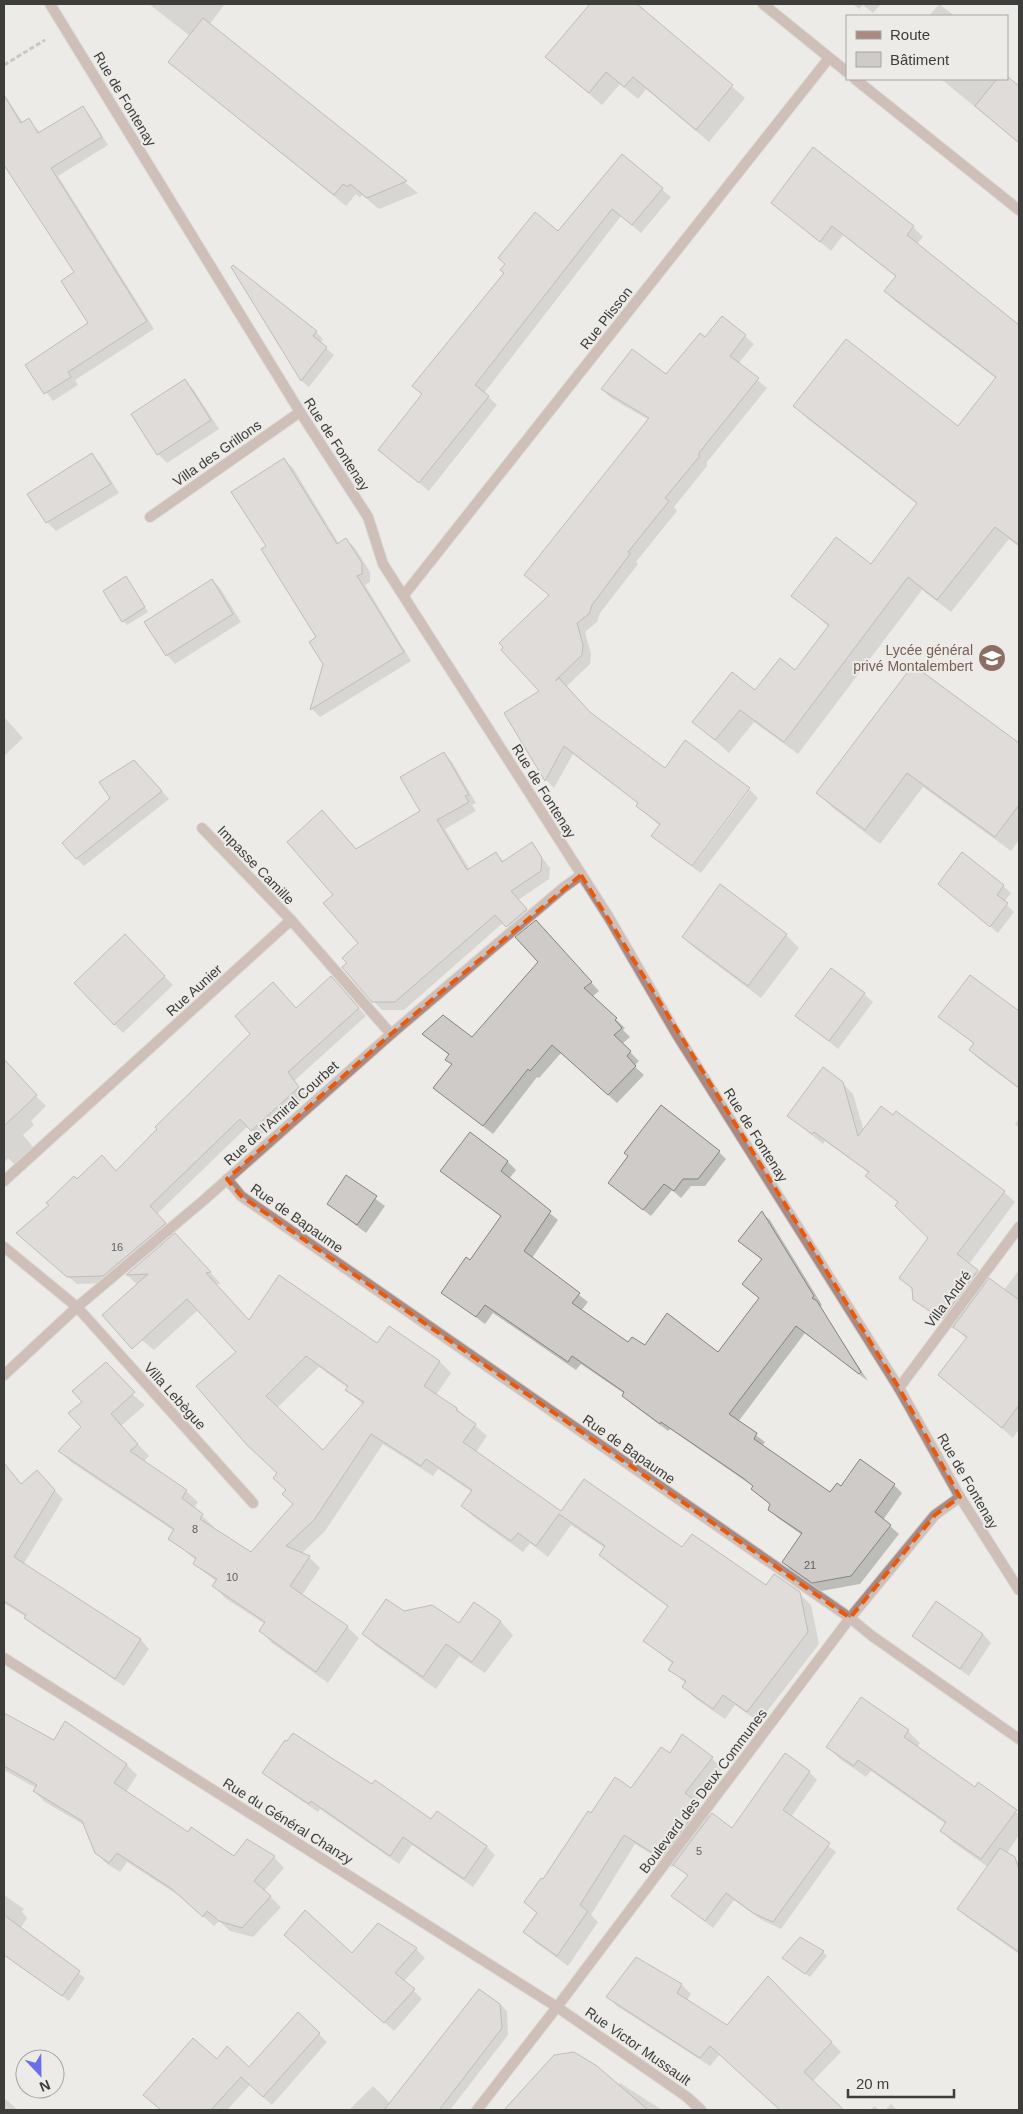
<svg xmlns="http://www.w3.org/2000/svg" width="1023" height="2114" viewBox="0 0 1023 2114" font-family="Arial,sans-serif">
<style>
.shadow{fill:#0003;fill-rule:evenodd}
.building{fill:#cecbc8;stroke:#878481;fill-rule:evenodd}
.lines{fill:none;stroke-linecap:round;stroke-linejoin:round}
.service-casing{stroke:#c9c8c5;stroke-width:12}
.minor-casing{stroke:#c9c8c5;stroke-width:12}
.tertiary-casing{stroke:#c9c8c5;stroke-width:12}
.path{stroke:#9d9c99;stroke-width:3;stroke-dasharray:5 2.5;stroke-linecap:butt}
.service{stroke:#ab8981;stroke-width:10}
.minor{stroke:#ab8981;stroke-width:10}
.tertiary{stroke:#ab8981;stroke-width:10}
.marked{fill:none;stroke:#e8590c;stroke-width:4;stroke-dasharray:10 6;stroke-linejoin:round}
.labels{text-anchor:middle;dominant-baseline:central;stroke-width:4;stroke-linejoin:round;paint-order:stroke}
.number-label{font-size:11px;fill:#61605e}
.street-label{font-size:14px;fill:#3d3d3b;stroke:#ecebe7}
.education-label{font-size:14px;fill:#785e54;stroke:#ecebe7;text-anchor:end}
</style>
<rect width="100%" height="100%" fill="#ecebe7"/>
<g class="shadow">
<path d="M149,4H225L209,25L418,193L379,209L362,195L360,198L356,194L346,206L170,62L190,36Z"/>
<path d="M591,4H635L745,98L709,142L646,89L638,99L620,84L602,105L546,57Z"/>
<path d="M853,4H881L873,13L863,5L859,9Z"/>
<path d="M939,4L955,16H929Z"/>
<path d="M1007,78L1019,89V143L941,79Z"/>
<path d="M4,94L23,123L29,120L40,133L83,108L90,116L108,145L58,176L154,329L75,380L78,385L53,401L27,366L89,323L76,273L4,161Z"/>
<path d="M622,156L671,197L641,233L621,216L484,393L497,405L429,491L379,450L423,395L505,273L506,264L558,233Z"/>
<path d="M773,203L913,227L923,237L916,245L1019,327V396L895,301L885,291L896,277L843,235L831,251Z"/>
<path d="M232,267L316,332L323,339L320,343L334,355L309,387L302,381Z"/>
<path d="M745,336L754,344L738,364L767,388L707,462V466L674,507L677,511L636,562L638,564L600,613L597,622L585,632L591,654L590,664L566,687L591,715L665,770L749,788L690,865L653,836L660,826L637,806L639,804L573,754L554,788L546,780L505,713L541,691L550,596L649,420L611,398L602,389L666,376L705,339Z"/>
<path d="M184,381L193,389L219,429L167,463L158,454L133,414Z"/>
<path d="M978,403L1019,434V547L1009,539L951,612L922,590L798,754L754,722L729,753L694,722L796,672L829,627L793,595L871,565L918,505L808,419L795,406L958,428Z"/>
<path d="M92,455L100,463L119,493L56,531L47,522L29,494Z"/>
<path d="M284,460L293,468L339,544L346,539L355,548L370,572V582L365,585L411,661L320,717L312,709L324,664L318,638L268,546Z"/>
<path d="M126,578L148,612L127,625L123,621Z"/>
<path d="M212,580L220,588L241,622L175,664L167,655Z"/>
<path d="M914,667L1019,745V840L1011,851L923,787L880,844L833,808L818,793Z"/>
<path d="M4,717L23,738L4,756Z"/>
<path d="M444,753L452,762L476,803L472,805L476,811L445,829L470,870L496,854L504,862L532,844L550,868L549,879L518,900L535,918L516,935L504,922L404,1010H382L373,1001L348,963L360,944L335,895L322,812L357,850L422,812Z"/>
<path d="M142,769L169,799L84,866L76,858Z"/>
<path d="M750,790L758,798L701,873L692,867Z"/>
<path d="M720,886L786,935L799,948L761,998L696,949L683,937Z"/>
<path d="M1003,886L1011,893L1004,902L1014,912L998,933L948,891Z"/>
<path d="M536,921L599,991L592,997L625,1028L623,1030L630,1037L622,1044L639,1061L634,1066L644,1075L617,1103L561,1053L539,1078L537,1077L493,1134L434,1088L452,1065L447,1059L450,1056L424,1034L472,1039L539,962Z"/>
<path d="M125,936L173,985L123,1033L114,1024Z"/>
<path d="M970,976L1019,1012V1089L979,1059L970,1050L974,1044L940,1017Z"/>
<path d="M339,986L366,1016L294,1081L306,1096L259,1137L248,1126L157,1214L173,1231L111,1283L77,1284L33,1247L77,1181L116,1172Z"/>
<path d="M864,994L873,1002L838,1049L797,1016Z"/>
<path d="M4,1064L46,1106L31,1121L34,1125L23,1135L35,1149L16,1166L8,1158L4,1163Z"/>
<path d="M842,1083L853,1094L864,1131L1004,1192L1015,1202L969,1264L988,1282L1004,1290L1019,1270V1429L1013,1438L940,1375L967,1339L954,1327L953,1329L926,1310L924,1309L946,1324L947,1322L923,1305V1308L915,1299L913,1290L900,1278L930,1238L899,1203L867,1176L869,1173L825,1141L823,1144L788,1116Z"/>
<path d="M1019,1118V1128L1015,1124Z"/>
<path d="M470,1134L508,1162L516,1170L509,1179L558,1220L532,1258L588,1302L581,1311L629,1344L719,1354L760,1299L743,1284L762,1260L740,1241L762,1213L770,1220L822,1305L820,1307L868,1381L805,1333L738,1422L765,1442L762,1446L831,1494L841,1488L894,1485L902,1493L883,1520L899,1534L860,1584L821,1591L791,1570L783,1562L802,1535L778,1518L769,1510L771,1505L752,1489L754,1487L670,1429L668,1431L632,1404L624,1396L625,1394L581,1364L576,1370L493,1313L485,1324L443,1293L470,1262L502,1217L441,1171Z"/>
<path d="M719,1152L726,1159L705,1186H691L681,1198L672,1190L651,1216L609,1183Z"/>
<path d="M346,1177L385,1206L366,1233L328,1204Z"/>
<path d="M175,1235L221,1284H215L249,1321L378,1345L390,1328L440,1362L451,1373L436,1395L457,1409L487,1436L476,1452L561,1513L683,1549L766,1587L799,1593L811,1605L819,1644L759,1722L735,1705L725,1719L696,1699L684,1687L686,1684L670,1669L673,1664L645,1641L668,1607L612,1566L601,1554L605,1548L571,1525L548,1557L530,1543L523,1552L474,1517L463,1506L472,1492L438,1469L433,1476L383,1444L325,1531L301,1554L309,1557L320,1568L302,1595L347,1627L359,1638L328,1683L272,1643L261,1631L265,1624L225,1598L214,1586L217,1582L194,1564L196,1560L169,1538L174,1531L71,1462L60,1451L83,1427L84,1402L101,1368L145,1405L121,1426L149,1456L143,1462L186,1491L198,1502L194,1508L214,1527L213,1529L252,1554L293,1504L278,1473L237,1352L198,1310L154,1350L120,1322L138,1285L127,1275ZM319,1367L348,1388L346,1390L363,1404L323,1452L277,1408Z"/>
<path d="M45,1480L63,1499L23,1565L141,1640L149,1649L124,1686L34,1626L26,1617L4,1603V1484L7,1488Z"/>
<path d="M475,1604L501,1622L513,1635L485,1673L459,1656L436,1689L376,1646L364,1634L404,1612L460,1625Z"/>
<path d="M983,1634L991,1643L969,1676L922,1644L913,1636Z"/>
<path d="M4,1714L54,1741L126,1764L137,1775L126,1792L189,1833L234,1857L248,1841L274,1857L284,1868L264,1891L281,1907L253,1937L230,1931L219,1921L214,1926L184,1899L127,1862L120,1872L107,1864L96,1853L86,1826L45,1802L34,1791L36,1788L4,1770Z"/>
<path d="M908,1731L920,1743L917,1748L975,1788L1019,1814V1835L1007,1853L1019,1863V1954L967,1917L958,1908L988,1867L954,1843L941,1831L946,1824L871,1771L866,1777L840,1759L828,1747Z"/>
<path d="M670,1754L712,1758L722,1769L696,1803L711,1817L732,1830L809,1772L817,1780L791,1817L836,1852L781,1929L762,1920L734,1900L713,1928L673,1896L688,1876L674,1865L672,1867L635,1844L591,1915L598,1922L568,1966L535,1942L525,1932L538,1914L526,1902L592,1815L632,1790Z"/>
<path d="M264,1773L372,1786L432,1821L487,1847L495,1855L473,1887L412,1845L399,1864L320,1809L318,1812L273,1781Z"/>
<path d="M4,1895L24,1909L22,1912L27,1918L20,1929L85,1978L69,2001L4,1955Z"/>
<path d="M379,1925L416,1949L425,1958L404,1981L422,1999L394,2031L295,1943L352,1955Z"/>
<path d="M823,1952L827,1956L810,1977L788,1962Z"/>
<path d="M636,1959L682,1985L691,1994L687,2000L728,2027L768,1978L841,2052L813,2081L842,2110H780L720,2054L710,2066L617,2006L608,1996Z"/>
<path d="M500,2004L507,2011L508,2035L450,2110H413L403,2102Z"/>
<path d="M298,2014L327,2042L272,2105L250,2085L227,2110H161L153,2103L217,2061L249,2068Z"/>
<path d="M620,2083L662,2110L509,2109L618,2086Z"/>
<path d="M373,2086L397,2110H349Z"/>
<path d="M4,2098L18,2110H4Z"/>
<path d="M891,2104L897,2110H885Z"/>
<path d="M875,2106L879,2110H870Z"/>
</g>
<g class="building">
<path d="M590,4H637L733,85L696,130L633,77L624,87L606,72L589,93L545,57Z"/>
<path d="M203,18L407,181L367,198L350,184L348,187L343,184L334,195L168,62Z"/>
<path d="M1007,76L1019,86V143L975,106L997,79H1007Z"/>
<path d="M4,95L21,123L29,118L38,133L83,106L102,137L51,168L147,321L68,372L71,377L44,394L25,365L88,323L61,281L74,272L4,165Z"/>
<path d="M813,147L914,226L907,235L1019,325V545L995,527L937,600L908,577L784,742L740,710L715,740L692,722L732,672L755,690L780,658L795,670L829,625L791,596L836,537L871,564L917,503L793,406L846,339L958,426L996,377L884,291L896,276L832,226L820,242L771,203Z"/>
<path d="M622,154L663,188L632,225L612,209L475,385L489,396L419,483L378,450L422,394L412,386L504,273L500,270L505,264L498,258L535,212L558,231Z"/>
<path d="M233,265L317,331L313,336L327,347L301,381L231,267Z"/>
<path d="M722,316L746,335L730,356L759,378L699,453V457L665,498L669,501L628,552L630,554L592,605L589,614L577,623L583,645L582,655L555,681L559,678L590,712L665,768L685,740L750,788L692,866L651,836L660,824L636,806L638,803L564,746L545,781L504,713L539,691L501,650L503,647L499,643L549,595L524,575L649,418L601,389L632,349L666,374L700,333L705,337Z"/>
<path d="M185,379L211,420L157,455L131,414Z"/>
<path d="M92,453L111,484L46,523L27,494Z"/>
<path d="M284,458L337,544L346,538L362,563V574L357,576L404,652L310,710L323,664L309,642L316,637L261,549L266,546L231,492Z"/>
<path d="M126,576L145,607L122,622L103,591Z"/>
<path d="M212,579L233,614L166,656L144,622Z"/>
<path d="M913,665L1019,743V805L995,837L907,773L865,830L816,793Z"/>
<path d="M444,752L469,795L465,796L469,802L437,820L467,870L496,852L502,862L532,842L542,858L541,871L511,891L527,909L506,927L495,915L395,1002H372L342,967L347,963L342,958L358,943L323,903L333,895L287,842L322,810L356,849L420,811L400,777Z"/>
<path d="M134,760L162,791L76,859L62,843L110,798L99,782Z"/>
<path d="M962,852L1004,885L997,895L1008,903L990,927L938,884Z"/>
<path d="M720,884L787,934L748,986L682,937Z"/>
<path d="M536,920L592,982L584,988L617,1018L615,1020L622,1028L614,1035L631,1051L627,1056L636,1066L608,1095L552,1045L530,1071L528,1069L483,1126L433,1088L452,1064L445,1060L449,1054L422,1034L443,1015L472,1037L538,962L515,937Z"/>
<path d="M125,934L165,976L114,1025L74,983Z"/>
<path d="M831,968L865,993L829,1041L795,1016Z"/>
<path d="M970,975L1019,1011V1088L969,1050L974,1043L938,1017Z"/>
<path d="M331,976L359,1008L288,1072L299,1087L251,1131L240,1119L150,1206L166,1223L103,1276L67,1277L16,1233L49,1205L46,1203L74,1176L77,1179L102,1155L116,1171L157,1129L155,1127L250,1034L235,1016L273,982L296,1008Z"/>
<path d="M4,1059L37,1095L4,1126Z"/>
<path d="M823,1067L843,1082L858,1136L881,1106L893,1115L896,1111L1005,1191L957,1254L978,1270L942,1319L913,1300L912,1288L899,1278L928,1238L895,1206L898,1202L865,1176L869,1172L814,1132L812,1134L787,1116Z"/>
<path d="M661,1105L720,1151L698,1179H683L674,1191L664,1184L643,1210L608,1183L628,1156L624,1153Z"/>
<path d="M470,1132L508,1161L501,1171L551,1211L524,1251L580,1293L572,1303L628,1342L632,1337L645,1345L667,1313L718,1352L759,1298L742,1284L762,1259L738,1241L762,1211L814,1296L812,1298L817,1301L861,1372L859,1374L796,1326L729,1414L757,1433L754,1439L830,1492L837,1483L841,1486L860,1459L895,1484L875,1512L891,1525L851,1576L812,1583L782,1562L802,1533L768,1510L770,1504L751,1489L753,1486L743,1478L661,1422L660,1424L622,1396L624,1392L572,1356L568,1362L485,1305L476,1317L441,1293L466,1257L470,1260L501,1216L440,1171Z"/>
<path d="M346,1175L377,1196L357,1225L327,1204Z"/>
<path d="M175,1233L211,1272L206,1273L249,1320L279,1275L377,1343L389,1326L440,1361L424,1386L457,1408L456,1410L476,1424L463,1442L561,1511L584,1479L682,1547L692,1534L766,1585L774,1574L800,1592L808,1632L747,1712L723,1695L713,1709L682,1687L686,1681L668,1670L673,1662L643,1641L668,1606L599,1555L605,1546L559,1514L536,1546L518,1533L511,1541L461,1506L472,1490L426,1459L421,1466L371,1434L314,1520L286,1546L310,1556L290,1586L348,1626L316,1672L259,1631L265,1622L212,1586L217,1579L193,1564L196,1558L168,1539L174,1529L58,1451L81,1427L68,1413L82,1402L72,1391L106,1362L135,1392L111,1414L138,1444L130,1451L187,1490L182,1498L203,1514L200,1519L251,1552L293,1504L282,1494L286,1490L273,1478L277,1473L247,1445L196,1386L236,1352L187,1299L132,1349L102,1315L148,1274L126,1275ZM306,1356L348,1386L345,1390L364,1402L323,1450L266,1396Z"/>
<path d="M989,1278L1019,1300V1405L1002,1428L938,1375L967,1337L953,1327Z"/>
<path d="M4,1463L21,1484L37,1470L55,1490L14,1557L141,1639L115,1679L24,1618L26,1615L4,1601Z"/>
<path d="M386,1599L404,1611L432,1605L459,1623L474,1602L501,1621L472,1662L446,1644L423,1677L362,1634Z"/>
<path d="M936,1601L983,1634L960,1669L912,1636Z"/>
<path d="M861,1697L909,1730L904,1737L975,1787L978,1782L1017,1810L981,1859L940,1831L946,1822L858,1760L854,1766L826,1747Z"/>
<path d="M4,1713L54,1740L65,1721L127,1764L114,1783L188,1832L191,1827L234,1856L247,1839L275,1856L254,1881L271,1896L242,1928L219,1921L207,1911L203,1917L172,1889L117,1853L109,1863L95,1853L82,1821L33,1791L37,1785L4,1766Z"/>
<path d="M293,1733L372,1784L375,1780L431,1819L437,1811L487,1846L464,1879L403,1837L390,1856L311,1801L309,1804L262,1773L285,1740L287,1741Z"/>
<path d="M682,1734L713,1757L685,1793L701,1805L661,1858L624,1835L580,1905L588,1911L557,1956L523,1932L537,1913L524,1902L541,1878L543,1879L588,1811L591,1813L615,1777L631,1788L661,1747L670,1753Z"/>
<path d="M785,1753L810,1771L783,1810L830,1843L773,1922L753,1913L726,1893L705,1921L671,1896L688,1875L673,1865L712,1813L732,1828Z"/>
<path d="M1000,1848L1015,1857L1019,1870V1952L957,1909Z"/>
<path d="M305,1910L352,1953L378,1923L417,1948L395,1973L415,1989L384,2023L284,1935Z"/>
<path d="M4,1915L80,1971L62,1996L4,1955Z"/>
<path d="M800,1937L824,1951L805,1974L782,1958Z"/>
<path d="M636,1957L682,1984L677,1993L727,2025L768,1976L832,2042L804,2072L844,2110H780L710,2046L700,2058L606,1997Z"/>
<path d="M479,1989L500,2004L502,2028L439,2110H384Z"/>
<path d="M298,2012L320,2033L263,2097L241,2077L211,2110H161L143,2095L193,2038L217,2059L227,2046L249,2067Z"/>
<path d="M574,2052L597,2066L648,2110H504L554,2055Z"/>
</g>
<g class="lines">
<g class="service-casing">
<g id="service">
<path d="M150,517L300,412"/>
<path d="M202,828L291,920"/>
<path d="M4,1181L291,920L391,1034"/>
<path d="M77,1307L253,1503"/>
</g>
</g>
<g class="minor-casing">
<g id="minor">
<path d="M227,1179L241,1196L850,1618L872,1636L1019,1739"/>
<path d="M4,1247L77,1307"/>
<path d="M4,1375L77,1307L204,1200L391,1034L563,888L581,875"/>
<path d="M899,1388L1019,1227"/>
<path d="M4,1658L557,2007L687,2097L701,2110"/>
<path d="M477,2110L557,2007L850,1618L935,1515L960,1497"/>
</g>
</g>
<g class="tertiary-casing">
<g id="tertiary">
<path d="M50,4L300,412L368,517L383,564L608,916L676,1033L899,1388L960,1497L1019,1590"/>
<path d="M763,4L847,72"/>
<path d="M855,79L1019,210"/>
<path d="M404,595L829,58"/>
</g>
</g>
<path class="path" d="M4,65L45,40"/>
<use href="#service" class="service"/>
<use href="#minor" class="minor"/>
<use href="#tertiary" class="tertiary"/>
</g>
<path d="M0 0H1023V2114H0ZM581,875L899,1388L960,1497L935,1515L850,1618L241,1196L227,1179L391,1034Z" fill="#ecebe7" fill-opacity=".55" fill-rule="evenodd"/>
<path class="marked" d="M581,875L899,1388L960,1497L935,1515L850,1618L241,1196L227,1179L391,1034Z"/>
<defs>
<g id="school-disc" transform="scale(1.4375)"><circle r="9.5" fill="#8d6e63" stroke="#ecebe7"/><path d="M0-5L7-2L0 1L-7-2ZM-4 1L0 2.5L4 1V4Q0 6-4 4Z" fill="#fff"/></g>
</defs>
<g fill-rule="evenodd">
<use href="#school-disc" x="992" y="658"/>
</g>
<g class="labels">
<g class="number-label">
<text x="117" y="1247">16</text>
<text x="195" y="1529">8</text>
<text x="810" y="1565">21</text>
<text x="232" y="1577">10</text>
<text x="699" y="1851">5</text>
</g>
<g class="street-label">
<text transform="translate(125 99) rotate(59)">Rue de Fontenay</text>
<text transform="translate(606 318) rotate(-52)">Rue Plisson</text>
<text transform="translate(337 444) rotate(57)">Rue de Fontenay</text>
<text transform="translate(217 453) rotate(-35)">Villa des Grillons</text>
<text transform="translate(544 791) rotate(58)">Rue de Fontenay</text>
<text transform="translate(256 865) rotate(46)">Impasse Camille</text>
<text transform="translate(194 990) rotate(-42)">Rue Aunier</text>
<text transform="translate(281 1113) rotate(-42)">Rue de l'Amiral Courbet</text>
<text transform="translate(756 1135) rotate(58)">Rue de Fontenay</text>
<text transform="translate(297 1218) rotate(35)">Rue de Bapaume</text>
<text transform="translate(948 1299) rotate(-53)">Villa André</text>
<text transform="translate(175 1396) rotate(48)">Villa Lebègue</text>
<text transform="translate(629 1449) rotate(35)">Rue de Bapaume</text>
<text transform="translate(968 1481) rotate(60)">Rue de Fontenay</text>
<text transform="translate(703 1791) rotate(-53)">Boulevard des Deux Communes</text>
<text transform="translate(288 1821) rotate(32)">Rue du Général Chanzy</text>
<text transform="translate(638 2046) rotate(35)">Rue Victor Mussault</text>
</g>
<g class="education-label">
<text x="973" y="650">Lycée général<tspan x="973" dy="16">privé Montalembert</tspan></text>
</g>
</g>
<rect width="1023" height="2114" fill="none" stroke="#3d3d3b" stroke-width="10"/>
<rect x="846" y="15" width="162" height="65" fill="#ecebe7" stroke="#a6a5a2"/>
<rect x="856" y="31" width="25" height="8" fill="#ab8981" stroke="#a6a5a2"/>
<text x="890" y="40" font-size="15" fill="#3d3d3b">Route</text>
<rect x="856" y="52" width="25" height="15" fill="#cecbc8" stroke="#a6a5a2"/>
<text x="890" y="65" font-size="15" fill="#3d3d3b">Bâtiment</text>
<g transform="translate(40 2074) rotate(158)"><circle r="24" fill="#ecebe7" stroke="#a6a5a2"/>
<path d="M0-4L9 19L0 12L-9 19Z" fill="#696fe8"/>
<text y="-8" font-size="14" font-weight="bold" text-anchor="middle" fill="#3d3d3b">N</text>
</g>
<path d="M848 2089v8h106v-8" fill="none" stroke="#3d3d3b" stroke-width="2.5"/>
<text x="856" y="2089" font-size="15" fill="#3d3d3b" stroke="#ecebe7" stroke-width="4" paint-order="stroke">20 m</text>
</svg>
